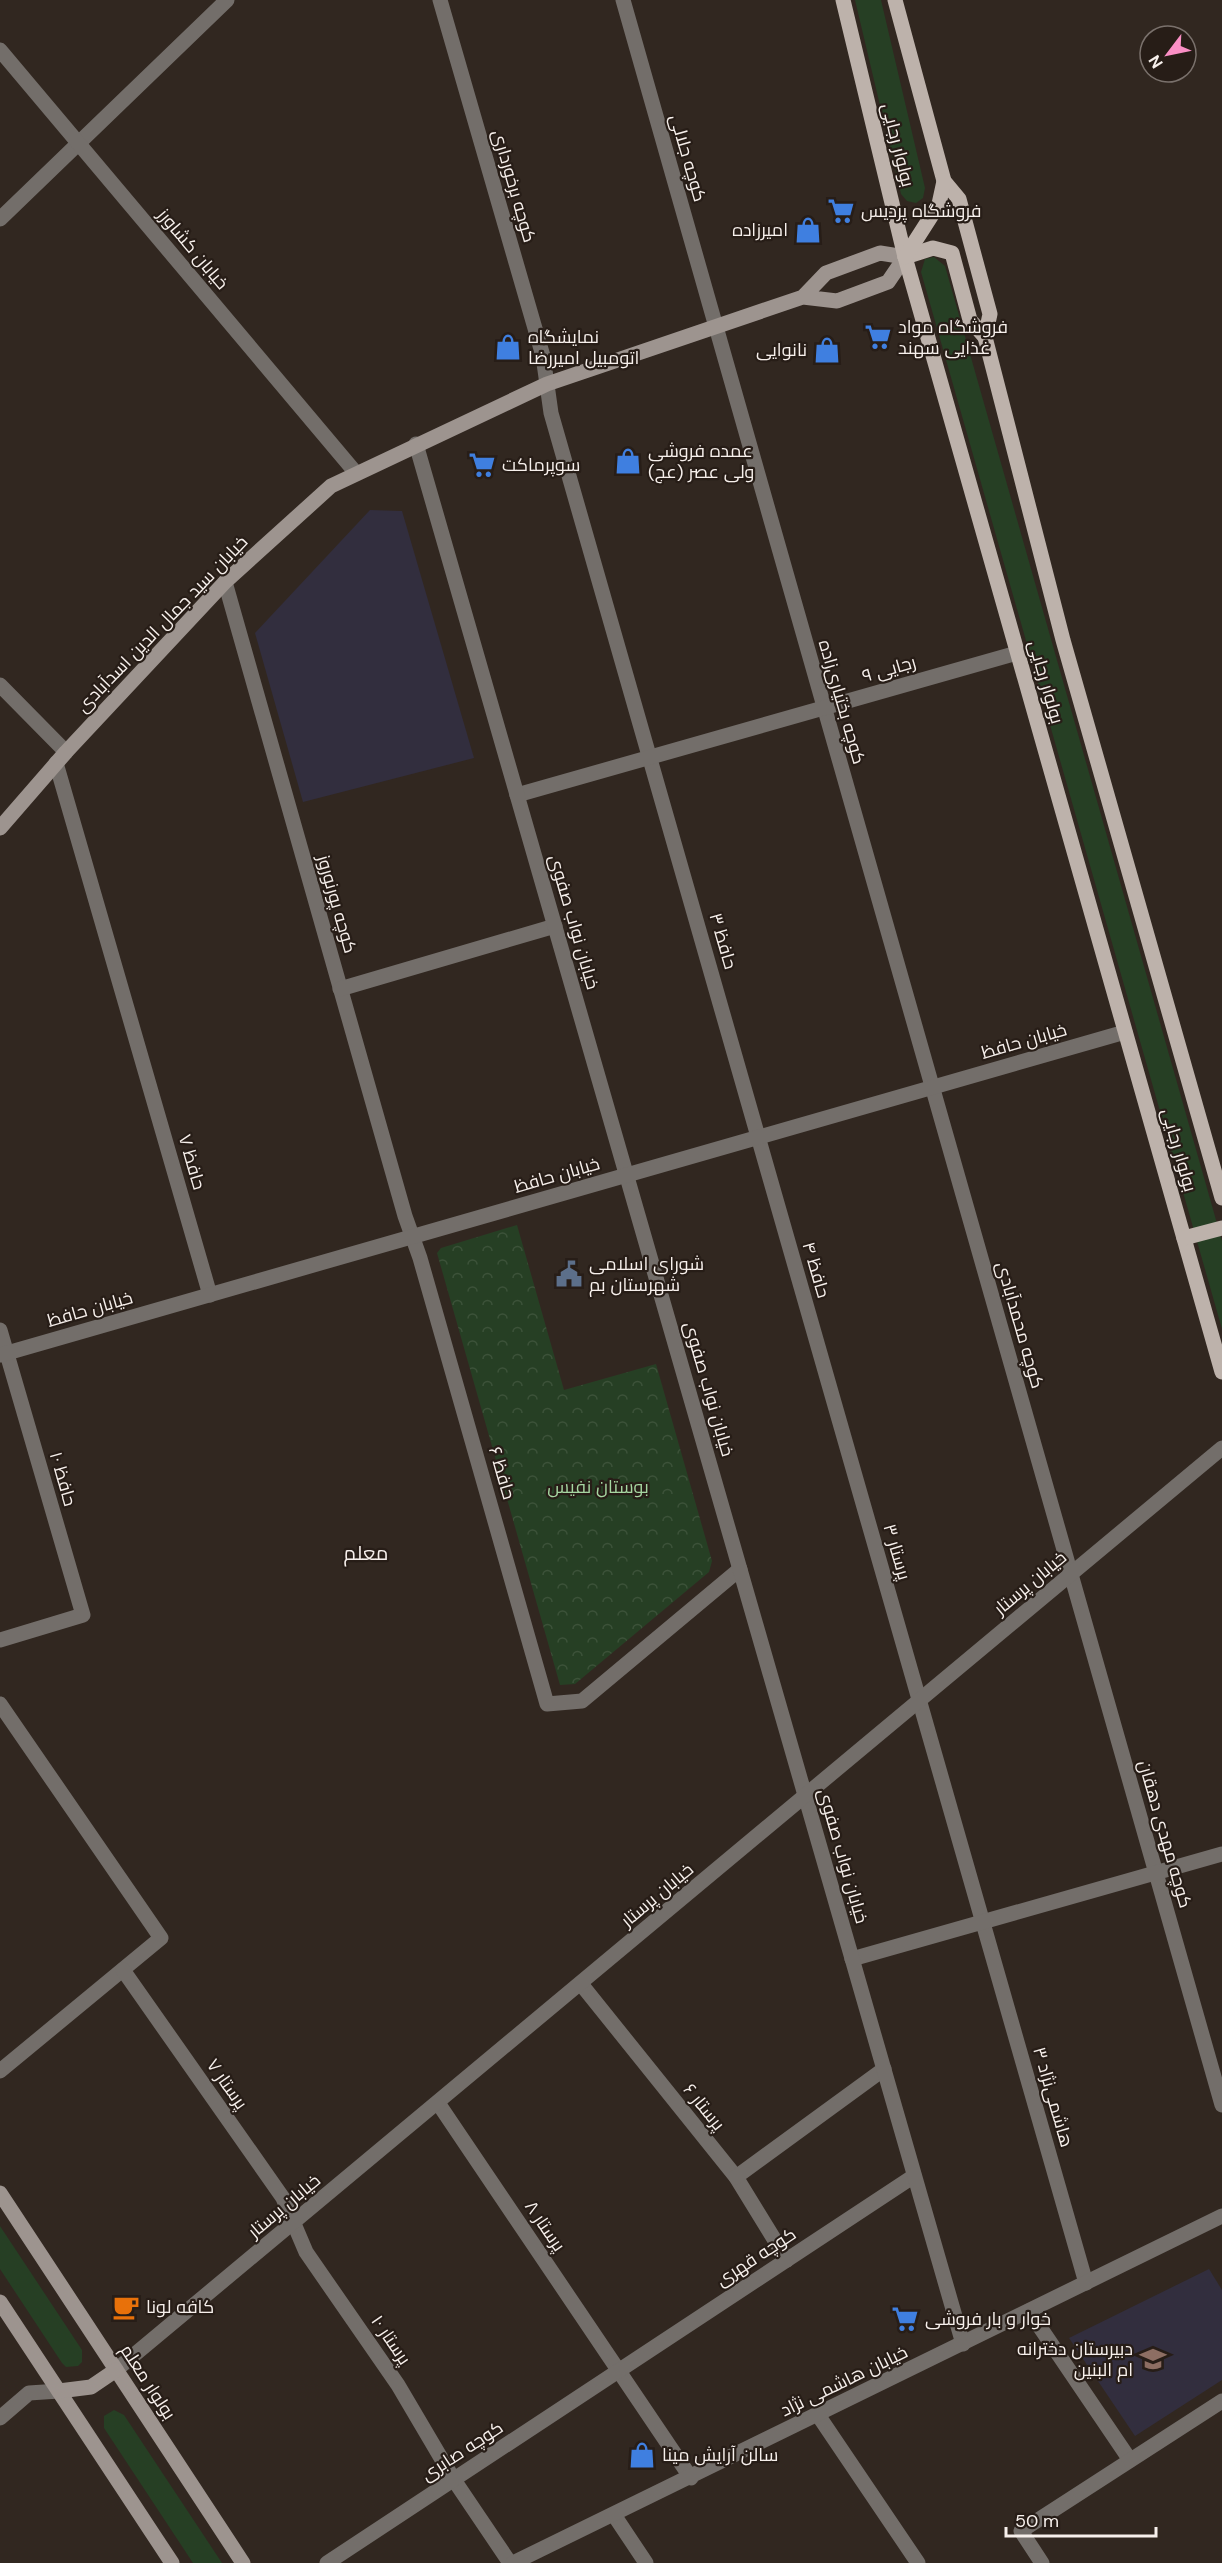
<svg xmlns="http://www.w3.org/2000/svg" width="1222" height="2563" viewBox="0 0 1222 2563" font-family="'DM Sans',Cairo,sans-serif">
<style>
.education{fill:#322e3e}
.grass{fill:#263f24}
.forest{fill:url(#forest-crowns)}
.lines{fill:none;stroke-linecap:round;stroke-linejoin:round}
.minor{stroke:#736e6a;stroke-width:15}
.tertiary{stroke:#736e6a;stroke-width:15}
.secondary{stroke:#9d948f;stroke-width:15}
.primary{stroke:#bdb2ab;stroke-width:15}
.labels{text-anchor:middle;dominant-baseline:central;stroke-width:4.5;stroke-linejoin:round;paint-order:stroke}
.street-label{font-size:18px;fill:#f7f0ec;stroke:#271d17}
.poi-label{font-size:18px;fill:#f7f0ec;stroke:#271d17;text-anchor:start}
.park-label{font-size:18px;fill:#a6d6a1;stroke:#271d17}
.neighbourhood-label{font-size:20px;fill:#f7f0ec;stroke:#271d17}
</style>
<defs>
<pattern id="forest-crowns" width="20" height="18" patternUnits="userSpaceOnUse" patternTransform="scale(1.5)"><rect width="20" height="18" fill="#263f24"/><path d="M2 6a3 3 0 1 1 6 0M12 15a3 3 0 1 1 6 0" fill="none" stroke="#3c5239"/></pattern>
</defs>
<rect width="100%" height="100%" fill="#312720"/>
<g class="education">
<path d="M370,510L402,511L474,758L303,802L255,633Z"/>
<path d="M1209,2269L1222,2290V2380L1135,2436L1069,2338Z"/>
</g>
<g class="grass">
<path d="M855,0H881L925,188L923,198L916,203L907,201L901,194Z"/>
<path d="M934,257L945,266L1222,1241V1329L921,272L925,259Z"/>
<path d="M0,2226L82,2350V2362L78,2366L66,2367L62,2363L0,2269Z"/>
<path d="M114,2410L124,2415L222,2563H193L104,2428V2416Z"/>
</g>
<path class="forest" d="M517,1225L564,1390L656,1364L712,1561L709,1572L575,1684L560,1685L437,1253L441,1248Z"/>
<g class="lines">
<g class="minor">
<path d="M440,0L543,356L551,413L1086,2283"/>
<path d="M623,0L1222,2105"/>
<path d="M0,219L227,0"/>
<path d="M225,582L405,1216L420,1258L547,1704L582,1701L740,1569"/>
<path d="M0,685L66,752"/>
<path d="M56,763L210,1295"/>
<path d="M517,795L1017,653"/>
<path d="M340,989L555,926"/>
<path d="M0,1330L83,1615L0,1640"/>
<path d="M0,1704L161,1938L0,2071"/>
<path d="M852,1959L1222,1854"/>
<path d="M123,1970L283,2198L306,2252L398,2385L454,2480L510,2563"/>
<path d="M581,1984L736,2177L787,2260"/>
<path d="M438,2103L691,2478"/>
<path d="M736,2177L884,2069"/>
<path d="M1029,2311L1130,2460"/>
<path d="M818,2415L918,2563"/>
<path d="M614,2515L646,2563"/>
<path d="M327,2563L914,2176"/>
<path d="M1042,2563L1021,2531L1222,2401"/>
</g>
<g class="tertiary">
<path d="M0,50L356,473"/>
<path d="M416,444L963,2344"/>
<path d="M0,1355L1125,1032"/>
<path d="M116,2370L1222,1448"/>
<path d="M0,2418L29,2393L59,2391"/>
<path d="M513,2563L1222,2216"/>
</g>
<g class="secondary">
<path d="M0,828L66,752L225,582L331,486L547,384L803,297L837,301L888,282L905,257L880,253L826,273L803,297"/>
<path d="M0,2193L243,2563"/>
<path d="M0,2302L172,2563"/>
<path d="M59,2391L91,2387L116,2370"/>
</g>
<g class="primary">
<path d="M843,0L905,257L1222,1372"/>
<path d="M895,0L944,181L959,199L990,314L985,337L1063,640L1222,1198"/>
<path d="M905,257L933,248L952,253L970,320L985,337"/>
<path d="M905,257L939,204L944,181"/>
<path d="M1184,1238L1222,1228"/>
</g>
</g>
<defs>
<g id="supermarket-bare" transform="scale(2.07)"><path d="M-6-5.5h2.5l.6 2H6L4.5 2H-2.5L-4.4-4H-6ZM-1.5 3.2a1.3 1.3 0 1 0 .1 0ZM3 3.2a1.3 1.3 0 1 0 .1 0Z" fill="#3f7fe0" stroke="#271d17" stroke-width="2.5" paint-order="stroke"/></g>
<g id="shop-bare" transform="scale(2.07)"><path d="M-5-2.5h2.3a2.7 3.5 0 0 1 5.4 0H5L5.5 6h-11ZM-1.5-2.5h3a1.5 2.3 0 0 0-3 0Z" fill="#3f7fe0" stroke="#271d17" stroke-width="2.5" paint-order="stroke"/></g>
<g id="civic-bare" transform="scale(2.07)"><path d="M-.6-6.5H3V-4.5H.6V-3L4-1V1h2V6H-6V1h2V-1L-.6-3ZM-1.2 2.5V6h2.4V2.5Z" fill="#5c6f8a" stroke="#271d17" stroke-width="2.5" paint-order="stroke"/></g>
<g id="cafe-bare" transform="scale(2.07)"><path d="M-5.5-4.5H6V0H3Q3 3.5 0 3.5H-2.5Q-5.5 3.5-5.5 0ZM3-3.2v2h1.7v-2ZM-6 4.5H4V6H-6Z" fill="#e8710a" stroke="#271d17" stroke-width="2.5" paint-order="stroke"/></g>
<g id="school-bare" transform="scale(2.07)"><path d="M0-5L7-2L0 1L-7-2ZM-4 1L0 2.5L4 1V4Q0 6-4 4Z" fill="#8d6e63" stroke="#271d17" stroke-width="2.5" paint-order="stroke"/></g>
</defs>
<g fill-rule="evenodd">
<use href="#supermarket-bare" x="841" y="211"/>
<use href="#shop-bare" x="808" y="230"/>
<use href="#supermarket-bare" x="878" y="337"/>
<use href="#shop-bare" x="508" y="347"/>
<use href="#shop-bare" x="827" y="350"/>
<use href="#shop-bare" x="628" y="461"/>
<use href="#supermarket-bare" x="482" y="465"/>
<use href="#civic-bare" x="569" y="1274"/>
<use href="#cafe-bare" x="126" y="2307"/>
<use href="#supermarket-bare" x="905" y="2319"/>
<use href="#school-bare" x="1153" y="2359"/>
<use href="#shop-bare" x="642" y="2455"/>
</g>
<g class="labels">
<g class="street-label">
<text transform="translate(898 145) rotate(76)">بولوار رجایی</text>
<text transform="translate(688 158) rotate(74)">کوچه جلالی</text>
<text transform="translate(514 186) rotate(74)">کوچه برخورداری</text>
<text transform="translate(193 249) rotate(50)">خیابان کشاورز</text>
<text transform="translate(162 624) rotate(-46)">خیابان سید جمال الدین اسدآبادی</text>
<text transform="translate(889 669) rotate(-16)">رجایی ۹</text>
<text transform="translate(1046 682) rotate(74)">بولوار رجایی</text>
<text transform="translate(842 702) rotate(74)">کوچه بختیاری‌زاده</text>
<text transform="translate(337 904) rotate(74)">کوچه پورنوروز</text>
<text transform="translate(574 922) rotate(74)">خیابان نواب صفوی</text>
<text transform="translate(723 941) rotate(74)">حافظ ۳</text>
<text transform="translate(1024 1041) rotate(-16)">خیابان حافظ</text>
<text transform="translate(1179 1150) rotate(74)">بولوار رجایی</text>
<text transform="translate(192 1162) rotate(74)">حافظ ۷</text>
<text transform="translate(557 1175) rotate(-16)">خیابان حافظ</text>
<text transform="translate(816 1270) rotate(74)">حافظ ۴</text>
<text transform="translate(90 1309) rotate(-16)">خیابان حافظ</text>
<text transform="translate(1020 1325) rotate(74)">کوچه محمدآبادی</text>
<text transform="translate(709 1389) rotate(74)">خیابان نواب صفوی</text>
<text transform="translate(502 1473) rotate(74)">حافظ ۶</text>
<text transform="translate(63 1479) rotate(74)">حافظ ۱۰</text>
<text transform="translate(897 1552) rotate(74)">پرستار ۳</text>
<text transform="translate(1030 1583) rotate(-40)">خیابان پرستار</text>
<text transform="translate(1165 1834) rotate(74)">کوچه مهدی دهقان</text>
<text transform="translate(843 1856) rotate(74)">خیابان نواب صفوی</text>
<text transform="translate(657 1895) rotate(-40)">خیابان پرستار</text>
<text transform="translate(227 2084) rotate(55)">پرستار ۷</text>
<text transform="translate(1053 2097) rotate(74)">هاشمی‌نژاد ۳</text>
<text transform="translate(704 2107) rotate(51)">پرستار ۶</text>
<text transform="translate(284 2206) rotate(-40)">خیابان پرستار</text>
<text transform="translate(545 2226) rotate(56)">پرستار ۸</text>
<text transform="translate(756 2257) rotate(-33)">کوچه قهری</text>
<text transform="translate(391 2340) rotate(56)">پرستار ۱۰</text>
<text transform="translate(844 2381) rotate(-26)">خیابان هاشمی نژاد</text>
<text transform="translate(148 2382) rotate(57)">بولوار معلم</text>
<text transform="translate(462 2451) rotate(-33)">کوچه صابری</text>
</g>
<g class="poi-label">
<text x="861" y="211">فروشگاه پردیس</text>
<text x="788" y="230" text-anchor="end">امیرزاده</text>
<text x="898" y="327">فروشگاه مواد<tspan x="898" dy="21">غذایی سهند</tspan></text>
<text x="528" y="337">نمایشگاه<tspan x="528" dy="21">اتومبیل امیررضا</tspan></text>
<text x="807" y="350" text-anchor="end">نانوایی</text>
<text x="648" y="451">عمده فروشی<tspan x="648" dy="21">ولی عصر (عج)</tspan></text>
<text x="502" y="465">سوپرماکت</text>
<text x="589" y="1264">شورای اسلامی<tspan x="589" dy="21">شهرستان بم</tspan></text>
<text x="146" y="2307">کافه لونا</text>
<text x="925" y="2319">خوار و بار فروشی</text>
<text x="1133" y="2349" text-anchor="end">دبیرستان دخترانه<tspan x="1133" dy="21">ام البنین</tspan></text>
<text x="662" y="2455">سالن آرایش مینا</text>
</g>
<g class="park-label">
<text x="598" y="1487">بوستان نفیس</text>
</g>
<g class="neighbourhood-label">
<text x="366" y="1553">معلم</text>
</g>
</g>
<g transform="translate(1168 54) rotate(238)"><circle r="28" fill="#271d17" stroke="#7a716c" stroke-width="1.5"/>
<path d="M0-4.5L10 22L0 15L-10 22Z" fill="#fb8fc5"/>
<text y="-9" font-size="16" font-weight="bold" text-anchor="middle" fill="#f7f0ec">N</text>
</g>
<path d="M1006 2527v9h150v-9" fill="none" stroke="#f7f0ec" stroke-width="3"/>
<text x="1015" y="2527" font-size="18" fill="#f7f0ec" stroke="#271d17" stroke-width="4.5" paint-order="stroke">50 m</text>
</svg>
